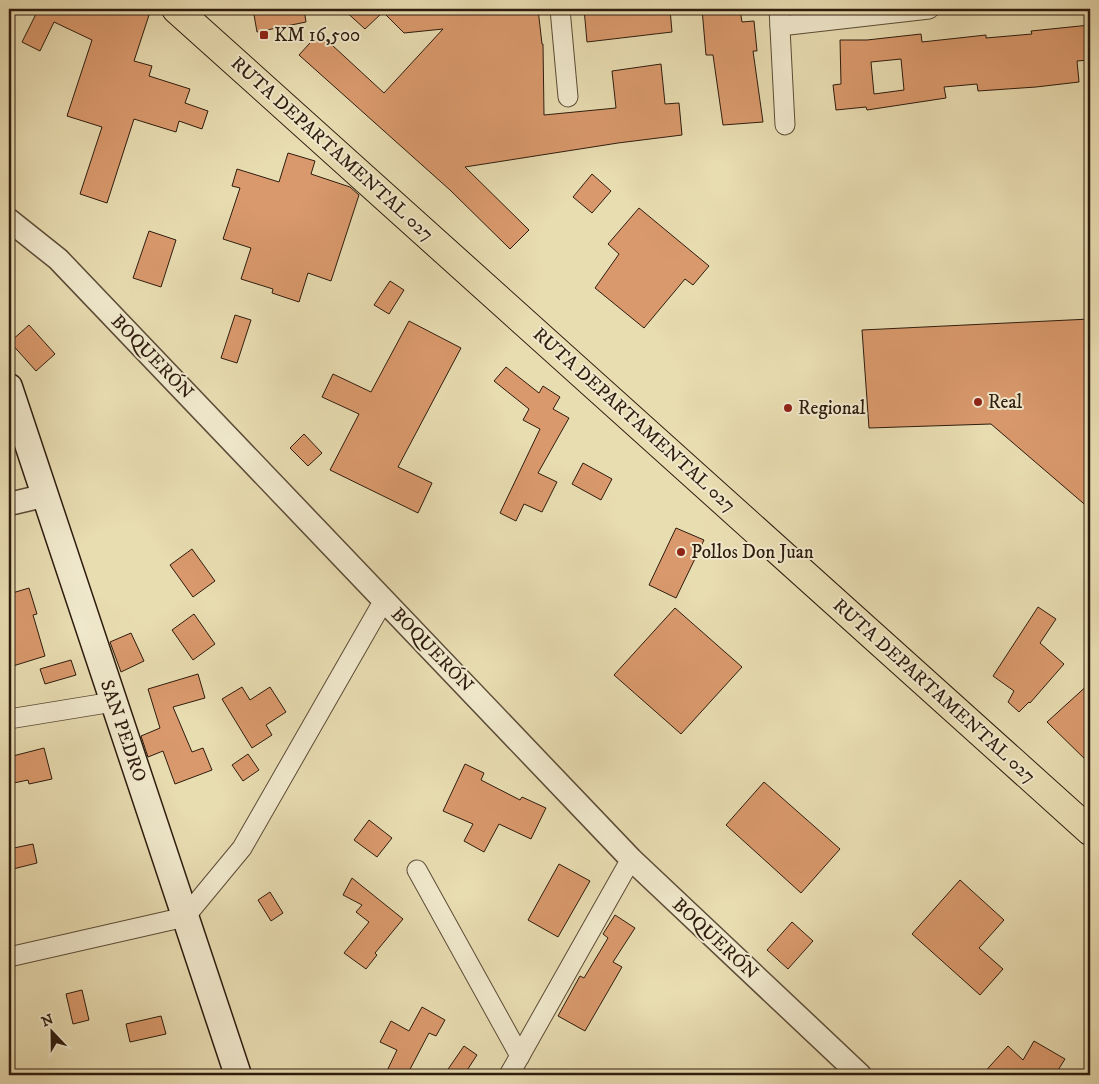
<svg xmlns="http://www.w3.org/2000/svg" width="1099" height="1084" viewBox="0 0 1099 1084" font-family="'IM FELL DW Pica',serif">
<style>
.building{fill:#d9996c;stroke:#2e1c0e;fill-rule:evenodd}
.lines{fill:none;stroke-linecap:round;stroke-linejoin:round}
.minor-casing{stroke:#5c4c37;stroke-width:21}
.tertiary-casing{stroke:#5c4c37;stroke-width:25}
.secondary-casing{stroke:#2e1c0e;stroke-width:29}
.primary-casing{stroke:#2e1c0e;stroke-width:30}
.minor{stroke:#f0e8cc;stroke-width:19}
.tertiary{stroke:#f0e8cc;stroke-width:22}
.secondary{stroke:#f0e8cc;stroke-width:26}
.primary{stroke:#e8dcb1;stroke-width:28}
.poi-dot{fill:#8f2418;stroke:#f0e8cc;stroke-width:2}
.labels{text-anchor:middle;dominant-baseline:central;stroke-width:4;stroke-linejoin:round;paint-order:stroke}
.poi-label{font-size:19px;fill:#2e1c0e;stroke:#f0e8cc;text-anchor:start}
.street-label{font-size:19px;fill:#2e1c0e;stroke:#f0e8cc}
</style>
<rect width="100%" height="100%" fill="#e8dcb1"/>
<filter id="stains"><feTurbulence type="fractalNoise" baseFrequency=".004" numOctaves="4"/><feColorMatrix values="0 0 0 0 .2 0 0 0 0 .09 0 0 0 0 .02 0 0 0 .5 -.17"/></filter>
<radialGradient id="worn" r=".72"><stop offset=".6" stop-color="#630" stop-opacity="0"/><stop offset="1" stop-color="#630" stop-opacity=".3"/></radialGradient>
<g class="building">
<path d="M25,9H130L149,15L134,61L152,66L149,76L190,89L185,103L208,111L202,129L179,121L176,132L134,119L107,203L80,194L102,127L67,116L92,40L54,22L40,51L22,42L36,14Z"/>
<path d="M253,9H304L306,22L257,32Z"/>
<path d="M343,9H538L542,44H543L544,115L616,108L612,71L661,64L665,104L679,103L682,135L618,143L465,167L529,230L510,249L450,190L299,55L319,33L384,93L443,29L404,33L383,12L365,29Z"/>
<path d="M584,9H670L672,32L587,42Z"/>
<path d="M702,9H740L742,22L754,21L757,51H753L763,122L723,125L713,55H706Z"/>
<path d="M1090,25V60L1077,61L1079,82L1036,87L978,91L977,84L944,87L946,98L867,110L866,107L836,110L833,85L841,84L840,40H867L921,34L922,42L986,35V38L1032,34L1031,31ZM901,59L904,90L874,94L871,62Z"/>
<path d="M288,153L315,161L311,174L350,187L359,195L331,281L308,273L299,302L272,293L273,289L241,279L251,248L223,239L240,188L232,186L237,169L279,182Z"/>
<path d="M592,174L611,191L592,213L573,197Z"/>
<path d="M639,208L709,266L693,285L685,279L644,328L595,288L619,254L608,244Z"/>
<path d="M149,231L176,240L161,287L133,278Z"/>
<path d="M390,281L404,290L389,314L374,305Z"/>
<path d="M235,315L251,320L237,363L221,358Z"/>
<path d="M1090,319V509L991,424L869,428L862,330Z"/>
<path d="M409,321L461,348L398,467L432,483L418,513L330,470L359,414L322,397L333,374L371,392Z"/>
<path d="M29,325L55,354L36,371L10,342Z"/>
<path d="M506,367L539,393L543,386L560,397L553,409L569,418L538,473L557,482L542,512L524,504L516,521L500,513L540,429L523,420L529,409L494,381Z"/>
<path d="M304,434L322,453L308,466L290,448Z"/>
<path d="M583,463L612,479L601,500L572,484Z"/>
<path d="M676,528L704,540L676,598L649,585Z"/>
<path d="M192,549L215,581L193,597L170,565Z"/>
<path d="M29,588L37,614L33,615L45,656L13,666L9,653V594Z"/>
<path d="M1038,607L1056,619L1040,643L1064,664L1030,703L1029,702L1019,712L1008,702L1014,691L993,676Z"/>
<path d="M675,608L742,667L681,734L614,675Z"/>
<path d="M194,614L215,644L193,660L172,630Z"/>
<path d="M131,633L144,661L121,672L110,642Z"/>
<path d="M71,660L76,675L45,684L40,669Z"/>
<path d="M198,674L205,698L173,707L192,752L203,748L212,770L175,784L163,751L148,757L141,736L160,728L148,689Z"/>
<path d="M1090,683V764L1047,722Z"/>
<path d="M242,687L250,700L270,687L286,712L266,725L272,735L252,748L222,699Z"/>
<path d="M44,748L52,779L29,784L28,780L9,784V757Z"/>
<path d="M248,754L259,770L243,781L232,765Z"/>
<path d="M465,764L484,773L481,780L520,800L522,797L546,808L531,839L499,824L484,852L464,841L473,824L443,811Z"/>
<path d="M764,782L840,849L801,893L726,825Z"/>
<path d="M369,820L392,838L377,857L354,840Z"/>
<path d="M33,844L37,863L9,870V849Z"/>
<path d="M559,864L590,881L558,937L528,920Z"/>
<path d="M352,878L403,919L375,953L377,955L366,969L344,953L369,922L356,912L362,905L343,895Z"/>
<path d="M960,880L1004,920L979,948L1003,969L980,995L912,934Z"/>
<path d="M270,892L283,913L271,921L258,900Z"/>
<path d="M615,915L635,928L613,962L622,967L585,1031L558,1016L580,976L584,978L608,938L603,934Z"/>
<path d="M792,922L813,941L788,969L767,950Z"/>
<path d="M82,990L89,1020L73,1024L66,994Z"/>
<path d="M422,1007L445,1020L436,1036L429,1033L407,1075H385L397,1050L380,1042L391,1021L409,1031Z"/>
<path d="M161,1016L166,1034L130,1042L126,1024Z"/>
<path d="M1034,1041L1065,1059L1055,1075H982L1008,1046L1023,1060Z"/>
<path d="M464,1046L477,1055L464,1075H444Z"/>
</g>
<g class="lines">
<g class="minor-casing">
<g id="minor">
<path d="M560,9L568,97"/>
<path d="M779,9L785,125"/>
<path d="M780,26L929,9"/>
<path d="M9,719L113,702"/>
<path d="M417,870L520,1056"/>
<path d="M9,957L185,917L242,848L384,600"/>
<path d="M509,1075L631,859"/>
</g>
</g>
<g class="tertiary-casing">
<g id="tertiary">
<path d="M9,220L58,259L631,859L860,1075"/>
<path d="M9,504L43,496"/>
</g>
</g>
<g class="secondary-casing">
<path id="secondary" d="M9,387L238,1075"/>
</g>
<g class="primary-casing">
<path id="primary" d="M176,9L1090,831"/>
</g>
<use href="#minor" class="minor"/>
<use href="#tertiary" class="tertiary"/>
<use href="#secondary" class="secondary"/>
<use href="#primary" class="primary"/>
</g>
<g class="poi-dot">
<rect x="259" y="30" width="10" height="10" rx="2.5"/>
<circle cx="978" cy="402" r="5"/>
<circle cx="788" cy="408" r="5"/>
<circle cx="681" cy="552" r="5"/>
</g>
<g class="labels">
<g class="poi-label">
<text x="274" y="35">KM 16,500</text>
<text x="988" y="402">Real</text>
<text x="798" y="408">Regional</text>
<text x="691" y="552">Pollos Don Juan</text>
</g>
<g class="street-label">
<text transform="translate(332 149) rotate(42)">RUTA DEPARTAMENTAL 027</text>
<text transform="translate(152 357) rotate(46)">BOQUERÓN</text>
<text transform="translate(634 420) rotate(42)">RUTA DEPARTAMENTAL 027</text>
<text transform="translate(432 650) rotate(46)">BOQUERÓN</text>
<text transform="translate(934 691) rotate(42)">RUTA DEPARTAMENTAL 027</text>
<text transform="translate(123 731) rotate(71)">SAN PEDRO</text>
<text transform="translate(715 939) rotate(43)">BOQUERÓN</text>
</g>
</g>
<rect width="1099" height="1084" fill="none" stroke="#e8dcb1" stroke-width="30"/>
<rect x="10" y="10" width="1079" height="1064" fill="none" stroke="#2e1c0e" stroke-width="2.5"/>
<rect x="15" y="15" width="1069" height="1054" fill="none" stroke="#2e1c0e"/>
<g transform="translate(52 1032) rotate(338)" stroke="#f0e8cc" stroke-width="4" paint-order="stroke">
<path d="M0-4L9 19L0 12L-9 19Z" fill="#2e1c0e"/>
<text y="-8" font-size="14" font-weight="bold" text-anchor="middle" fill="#2e1c0e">N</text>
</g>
<rect width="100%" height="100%" filter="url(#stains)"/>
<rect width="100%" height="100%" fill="url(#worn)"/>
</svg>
